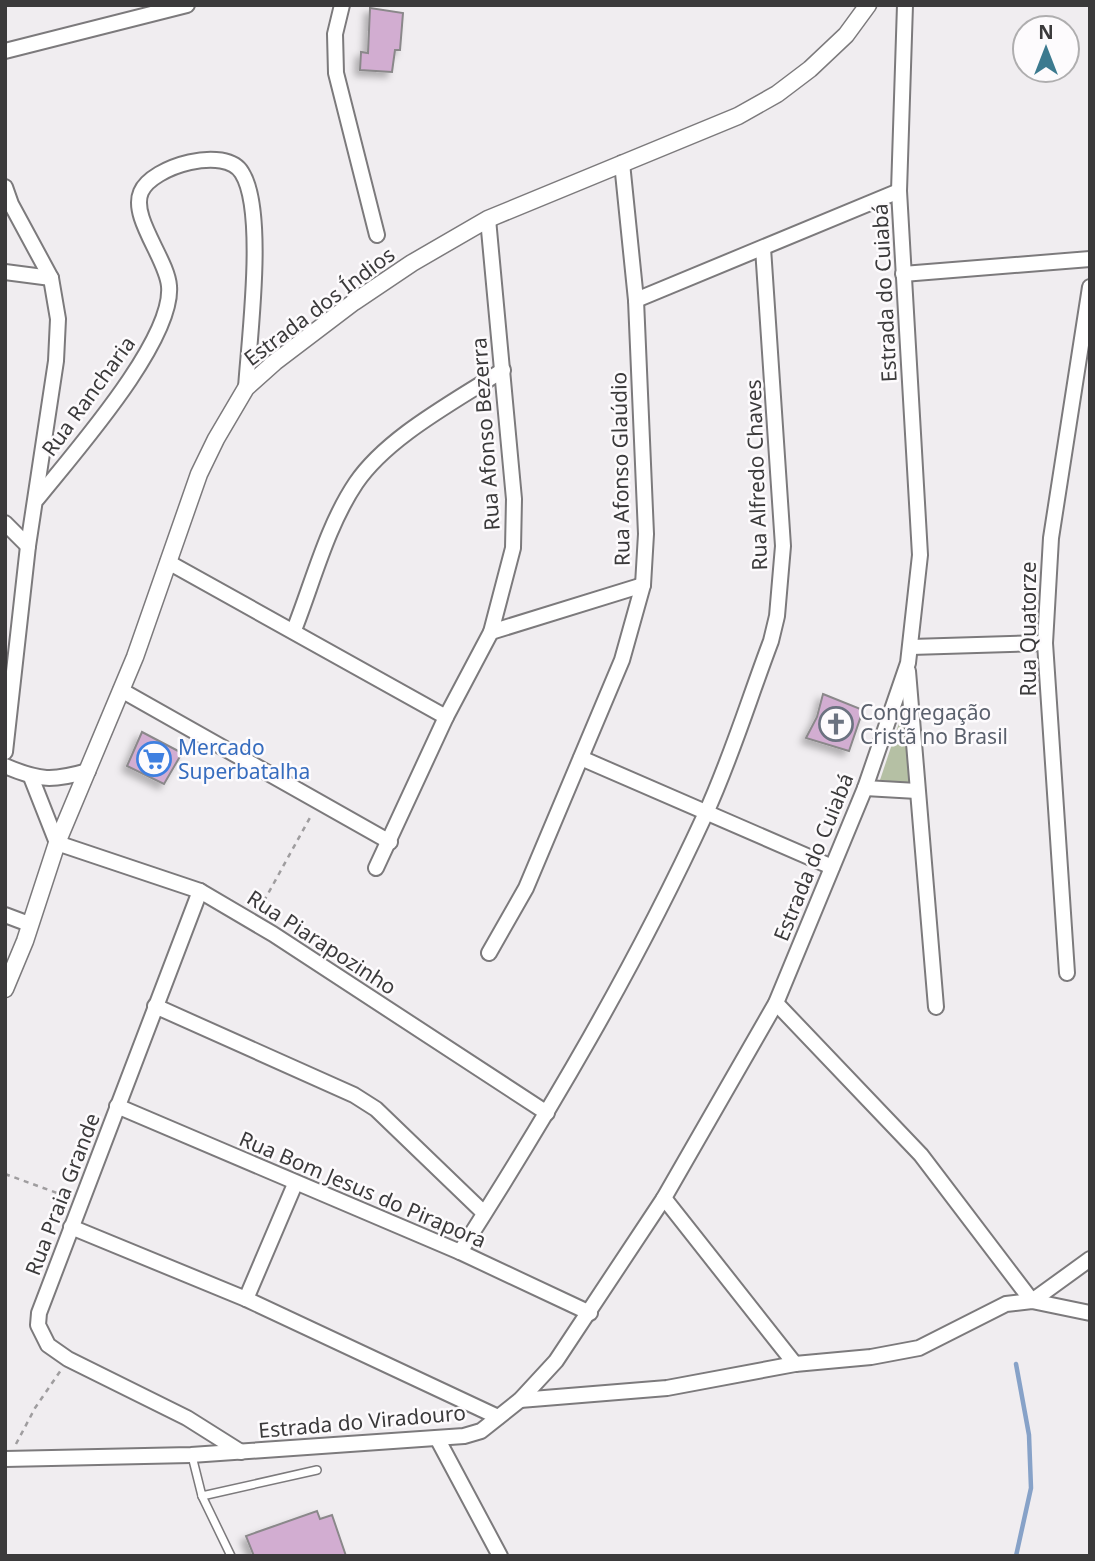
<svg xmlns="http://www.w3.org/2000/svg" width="1095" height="1561" viewBox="0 0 1095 1561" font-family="'Noto Sans',sans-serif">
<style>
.green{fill:#b5c0a4}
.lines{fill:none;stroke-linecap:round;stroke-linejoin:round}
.stream{stroke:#87a2c8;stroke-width:4.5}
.building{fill:#d2add1;stroke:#8a888a;stroke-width:2;filter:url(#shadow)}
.service-casing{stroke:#7c7a7c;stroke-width:10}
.minor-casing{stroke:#7c7a7c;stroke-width:18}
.tertiary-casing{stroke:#7c7a7c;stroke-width:19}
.path{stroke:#9f9d9f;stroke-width:2.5;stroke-dasharray:5 5;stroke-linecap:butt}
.service{stroke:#fff;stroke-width:7}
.minor{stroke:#fff;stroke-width:14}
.tertiary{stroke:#fff;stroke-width:16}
.labels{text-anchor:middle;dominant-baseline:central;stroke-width:5;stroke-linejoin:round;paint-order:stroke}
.street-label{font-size:21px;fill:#3b3a3b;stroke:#fdfbfd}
.worship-label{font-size:21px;fill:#5b616d;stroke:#fdfbfd;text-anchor:start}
.shop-label{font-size:21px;fill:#366cbe;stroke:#fdfbfd;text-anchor:start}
</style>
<defs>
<filter id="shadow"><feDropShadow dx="-5" dy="5" stdDeviation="3.5" flood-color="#0004"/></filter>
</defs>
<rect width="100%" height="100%" fill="#f0edf0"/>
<path class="green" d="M907,699L913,784L880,780Z"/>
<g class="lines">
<path class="stream" d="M1016,1364L1029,1435L1031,1488L1016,1556"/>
</g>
<g class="building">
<path d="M370,8L403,13L400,50H395L392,72L360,70L361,52L368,53Z"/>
<path d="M823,694L863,710L849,751L806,738L817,717Z"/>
<path d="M142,732L182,753L164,784L127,766Z"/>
<path d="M317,1511L320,1519L332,1515L346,1556H254L246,1536Z"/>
</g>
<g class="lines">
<g class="service-casing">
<g id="service">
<path d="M192,1456L202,1496L317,1470"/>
<path d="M202,1496L231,1556"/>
</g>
</g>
<g class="minor-casing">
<g id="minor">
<path d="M342,5L335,34L336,73L377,235"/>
<path d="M5,51L187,5"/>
<path d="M5,187L11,204L51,278L58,319L56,361L28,546L5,752"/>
<path d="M5,272L51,278"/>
<path d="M903,274L1090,259"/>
<path d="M636,300L899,191"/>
<path d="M37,499C72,455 174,341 169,286C167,259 130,217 141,192C152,166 226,145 242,173C266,211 249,340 246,388"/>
<path d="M5,523L28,546"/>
<path d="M168,562L446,717"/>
<path d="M294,630C313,582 327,526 356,483C388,436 456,401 503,370"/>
<path d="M491,632L643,585"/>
<path d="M911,647L1045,643"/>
<path d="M908,671L936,1007"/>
<path d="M121,690L390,842"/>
<path d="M581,758L832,867"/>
<path d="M5,766C40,781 53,781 88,771"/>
<path d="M31,777L57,843L200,891L273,934L547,1113"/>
<path d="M865,788L917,791"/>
<path d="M376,868L446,717L491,632L513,548L514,499L488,219"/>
<path d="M200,891L39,1313L38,1325L48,1345L68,1359L187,1418L241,1452"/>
<path d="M5,915L29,924"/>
<path d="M489,953L526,888L622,660L643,585L646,534L636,300L622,163"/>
<path d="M1067,973L1045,643L1051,538L1090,287"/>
<path d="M776,1003L921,1155L1032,1301"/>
<path d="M155,1006L354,1095L376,1109L484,1213"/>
<path d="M117,1106L460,1252L590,1313"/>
<path d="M664,1198L795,1364"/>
<path d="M71,1227L246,1299L498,1417"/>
<path d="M460,1252C550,1111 635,967 705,815C731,759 749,699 771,641L777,616L783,546L763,248"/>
<path d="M246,1299L295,1184"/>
<path d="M1032,1301L1090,1259"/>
<path d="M520,1400L667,1388L795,1364L871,1357L919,1348L1006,1304L1032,1301L1090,1313"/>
<path d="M437,1438L500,1556"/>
<path d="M5,1459L191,1455L464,1436L481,1431L520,1400L556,1361L664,1198L776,1003L865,788L908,663L920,555L899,191L905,5"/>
</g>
</g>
<g class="tertiary-casing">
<path id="tertiary" d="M5,989L25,941L57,843L135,657L199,474L216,439L246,388L275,362L354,302L412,263L488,219L738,116L777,94L810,69L846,35L868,5"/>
</g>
<g class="path">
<path d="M259,910L312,814"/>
<path d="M5,1174L68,1197"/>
<path d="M16,1444L35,1408L61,1370"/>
</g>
<use href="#service" class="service"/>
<use href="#minor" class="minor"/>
<use href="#tertiary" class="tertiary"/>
</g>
<defs>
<g id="church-ring" transform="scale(1.75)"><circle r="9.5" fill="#fdfbfd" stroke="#6b7280" stroke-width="1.5"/><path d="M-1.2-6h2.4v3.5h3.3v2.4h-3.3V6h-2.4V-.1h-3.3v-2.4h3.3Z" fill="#6b7280"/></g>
<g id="supermarket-ring" transform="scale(1.75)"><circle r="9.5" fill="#fdfbfd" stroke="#3f7fe0" stroke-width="1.5"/><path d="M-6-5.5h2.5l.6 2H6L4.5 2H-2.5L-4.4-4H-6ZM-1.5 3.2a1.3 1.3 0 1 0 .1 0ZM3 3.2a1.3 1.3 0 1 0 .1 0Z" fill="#3f7fe0"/></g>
</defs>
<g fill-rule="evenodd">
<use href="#church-ring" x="836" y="724"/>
<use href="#supermarket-ring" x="154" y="759"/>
</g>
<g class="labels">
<g class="street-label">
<text transform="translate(884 293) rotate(-93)">Estrada do Cuiabá</text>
<text transform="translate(319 306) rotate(-37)">Estrada dos Índios</text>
<text transform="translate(88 396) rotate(-54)">Rua Rancharia</text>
<text transform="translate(485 434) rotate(-94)">Rua Afonso Bezerra</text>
<text transform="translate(620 469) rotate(-91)">Rua Afonso Glaúdio</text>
<text transform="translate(756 475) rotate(-92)">Rua Alfredo Chaves</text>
<text transform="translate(1028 629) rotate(-90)">Rua Quatorze</text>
<text transform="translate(813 857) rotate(-68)">Estrada do Cuiabá</text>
<text transform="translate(322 942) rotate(33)">Rua Piarapozinho</text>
<text transform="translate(363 1189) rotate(23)">Rua Bom Jesus do Pirapora</text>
<text transform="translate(62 1194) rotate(-69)">Rua Praia Grande</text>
<text transform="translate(362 1421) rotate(-5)">Estrada do Viradouro</text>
</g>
<g class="worship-label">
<text x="860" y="712">Congregação<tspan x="860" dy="24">Cristã no Brasil</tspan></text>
</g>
<g class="shop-label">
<text x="178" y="747">Mercado<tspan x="178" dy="24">Superbatalha</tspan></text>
</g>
</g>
<rect width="1095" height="1561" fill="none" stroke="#3b3a3b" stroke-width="14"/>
<g transform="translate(1046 49)"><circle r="33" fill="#fdfbfd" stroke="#afaeaf" stroke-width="2"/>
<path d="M0-5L12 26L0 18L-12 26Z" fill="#3c7a8f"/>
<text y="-10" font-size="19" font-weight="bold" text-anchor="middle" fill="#3b3a3b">N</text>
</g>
</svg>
